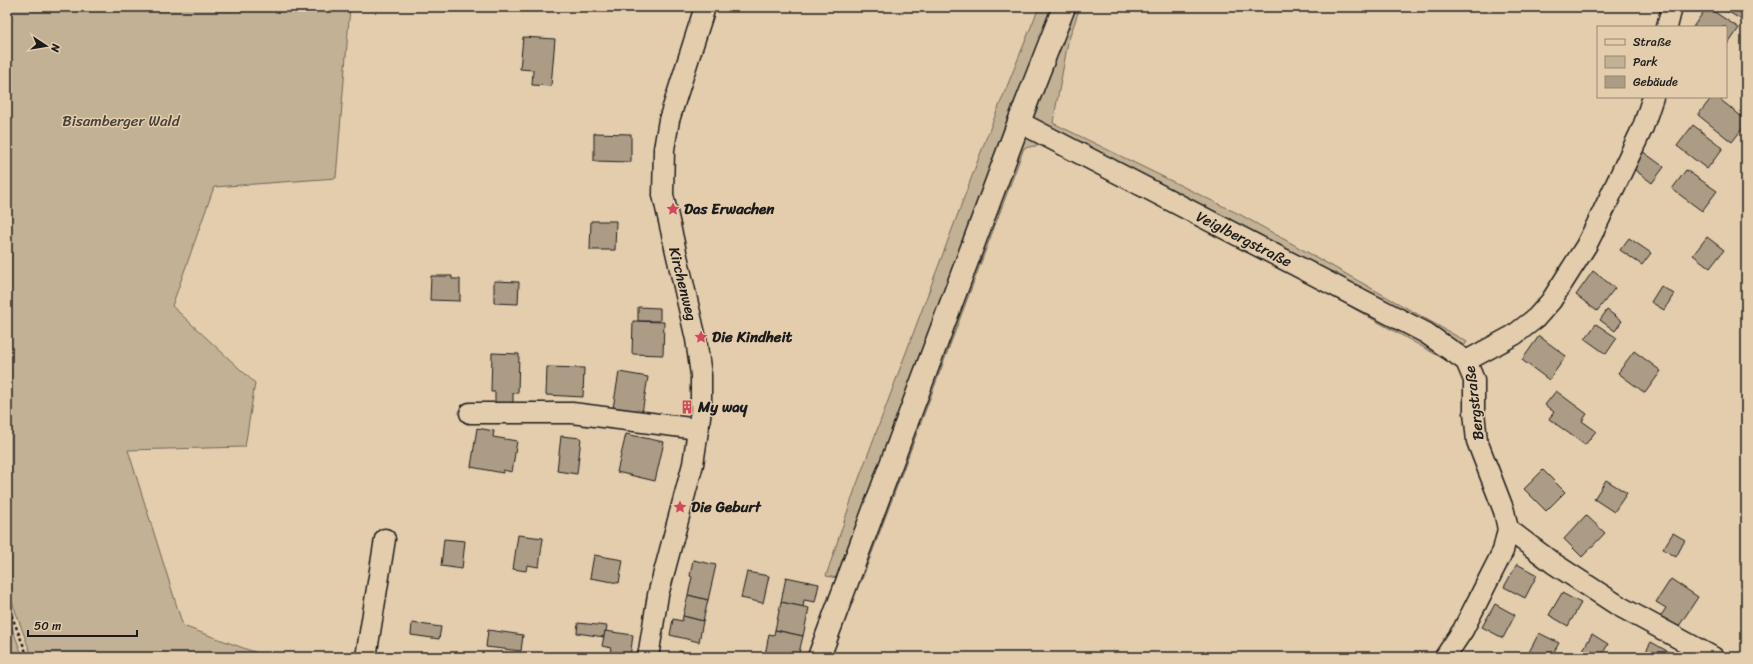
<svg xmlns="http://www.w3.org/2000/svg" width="1753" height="664" viewBox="0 0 1753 664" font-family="Sriracha,sans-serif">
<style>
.green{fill:#c3b195;stroke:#706658}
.building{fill:#ac9c85;stroke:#1c1c1c}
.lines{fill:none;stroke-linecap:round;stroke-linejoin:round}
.minor-casing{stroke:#1c1c1c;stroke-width:23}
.major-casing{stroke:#1c1c1c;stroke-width:25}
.path{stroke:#1c1c1c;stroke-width:2.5;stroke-dasharray:3 3;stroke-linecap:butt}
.minor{stroke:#e4cdad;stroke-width:20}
.major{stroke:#e4cdad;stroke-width:22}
.labels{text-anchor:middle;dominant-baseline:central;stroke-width:3;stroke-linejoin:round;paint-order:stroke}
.park-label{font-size:15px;fill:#46413a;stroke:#e4cdad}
.poi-label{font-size:15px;font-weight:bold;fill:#1c1c1c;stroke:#e4cdad;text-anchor:start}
.street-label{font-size:15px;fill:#1c1c1c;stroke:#e4cdad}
</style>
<rect width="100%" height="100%" fill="#e4cdad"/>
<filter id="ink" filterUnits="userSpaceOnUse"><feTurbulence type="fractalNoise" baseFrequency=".025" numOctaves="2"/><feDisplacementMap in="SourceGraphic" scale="8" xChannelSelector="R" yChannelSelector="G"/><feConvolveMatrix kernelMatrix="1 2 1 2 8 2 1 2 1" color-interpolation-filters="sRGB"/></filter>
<g filter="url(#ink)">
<g class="green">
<path d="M7,7H350L336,178L214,187L172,306L255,383L245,447L128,450L183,626L268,657H32L7,588Z"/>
<path d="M1039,7H1080L1068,42L1053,123L1241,215L1467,342L1451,363L1312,285L1040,145L1024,148L861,582L826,576L855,489L987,136Z"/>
<path d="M7,615L23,657H7Z"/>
</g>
<g class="building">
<path d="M1707,7L1739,28L1726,47V27H1693Z"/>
<path d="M1727,7H1746V17L1744,21L1725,10Z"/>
<path d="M523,37L555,39L551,86L532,85L533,70L520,69Z"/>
<path d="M1712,97H1717L1746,120V124L1732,142L1698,115Z"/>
<path d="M1693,125L1723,148L1707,169L1677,146Z"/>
<path d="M594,133L631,134V162L594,161Z"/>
<path d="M1642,151L1664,167L1652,183L1631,167Z"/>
<path d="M1686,170L1717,191L1702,211L1672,189Z"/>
<path d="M591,221H616L615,250H590Z"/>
<path d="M1707,237L1724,250L1710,268L1693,255Z"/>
<path d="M1629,238L1651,253L1642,265L1620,250Z"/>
<path d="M1593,271L1615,288L1597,311L1576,295Z"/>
<path d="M431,276H452V279H460V301L430,300Z"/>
<path d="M494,281L519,282L518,304L494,303Z"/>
<path d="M1661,286L1674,294L1664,310L1651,302Z"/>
<path d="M638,307L660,308V321H638Z"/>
<path d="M1607,310L1622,321L1615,331L1600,320Z"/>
<path d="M633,321L664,322L663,355L632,354Z"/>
<path d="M1596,324L1617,338L1606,354L1585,339Z"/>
<path d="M1539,336L1566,356L1549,380L1522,360Z"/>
<path d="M1634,351L1661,371L1645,393L1618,373Z"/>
<path d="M492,353L519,354L518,393H513V405H495V392H491Z"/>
<path d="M547,367L584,368L583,397L546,395Z"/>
<path d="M619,372L648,377L642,413L613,408Z"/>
<path d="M1556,391L1587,414L1582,421L1596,431L1585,445L1549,419L1554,412L1545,405Z"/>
<circle cx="687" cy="406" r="4"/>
<path d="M477,428L494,431L493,437L517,441L512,472L503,470V473L471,467Z"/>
<path d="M626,434L664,442L655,481L617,472Z"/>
<path d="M561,436L581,438L577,474L557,471Z"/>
<path d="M1543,470L1565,492L1546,511L1524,489Z"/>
<path d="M1606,480L1627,493L1614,512L1594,499Z"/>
<path d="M1586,515L1605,533L1582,557L1564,539Z"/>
<path d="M1673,533L1685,540L1676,557L1663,549Z"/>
<path d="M518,535L543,538L539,567L527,565L526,571L513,569Z"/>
<path d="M444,539L465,541L462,569L441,566Z"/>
<path d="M594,555L623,560L619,583L590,578Z"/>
<path d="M693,560L716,565L708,600L688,595L692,577L690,576Z"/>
<path d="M1517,564L1537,575L1525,598L1504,587Z"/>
<path d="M747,572L769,576L763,603L741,598Z"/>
<path d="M786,577L819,584L815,602L804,600L803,607L781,602Z"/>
<path d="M1671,579L1698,597L1677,629L1660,617L1666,608L1656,602Z"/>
<path d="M1562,593L1581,603L1568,626L1549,615Z"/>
<path d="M688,595L708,600L703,621L683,616Z"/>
<path d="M781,602L809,608L803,636L775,630Z"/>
<path d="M1495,604L1515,615L1503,638L1482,627Z"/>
<path d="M683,616L703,621L699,642L670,635L673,619L682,621Z"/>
<path d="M412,623L441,627L439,639L411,635Z"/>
<path d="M578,623L607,626L606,631H605L604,637L577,633Z"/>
<path d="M488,630L523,635L521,651L486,647Z"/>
<path d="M775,630L803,636L798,657H774L765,655L769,634L774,635Z"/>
<path d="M605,631L633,635L630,657H609L611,648L602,646Z"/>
<path d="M1539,633L1559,643L1551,657H1529L1527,656Z"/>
<path d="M1592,634L1608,644L1601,657H1579Z"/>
<path d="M1651,642L1676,656L1675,657H1643Z"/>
<path d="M679,651L706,657H678Z"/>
</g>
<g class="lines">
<g class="minor-casing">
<g id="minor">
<path d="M1667,27L1672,7"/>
<path d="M1019,122L1426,333L1466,361"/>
<path d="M1466,361L1474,380V412L1477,441L1504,511L1508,529L1553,563L1619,606L1713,657"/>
<path d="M1466,361L1514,335L1536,318L1551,301L1586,246L1598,222L1643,127L1653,97"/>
<path d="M470,413H572L698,429"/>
<path d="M366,657L385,539"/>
<path d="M648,657L658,595L693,464L701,410V375L696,339L663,195L664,149L669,120L705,7"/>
<path d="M1445,657L1463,630L1503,551L1508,529"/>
</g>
</g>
<g class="major-casing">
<path id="major" d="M819,657L1019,122L1064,7"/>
</g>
<g class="path">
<path d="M7,604L28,657"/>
<path d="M7,645L12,657"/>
</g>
<use href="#minor" class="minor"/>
<use href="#major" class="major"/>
</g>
</g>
<defs>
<g id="sight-bare" transform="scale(1.08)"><path d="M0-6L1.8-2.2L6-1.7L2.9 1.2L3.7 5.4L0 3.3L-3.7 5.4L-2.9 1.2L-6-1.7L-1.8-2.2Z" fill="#d1495b" stroke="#e4cdad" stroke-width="2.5" paint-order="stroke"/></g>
<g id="building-bare" transform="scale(1.08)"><path d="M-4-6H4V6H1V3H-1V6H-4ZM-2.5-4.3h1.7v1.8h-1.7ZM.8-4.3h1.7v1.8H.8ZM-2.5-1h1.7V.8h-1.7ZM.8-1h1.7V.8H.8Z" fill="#d1495b" stroke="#e4cdad" stroke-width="2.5" paint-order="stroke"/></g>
</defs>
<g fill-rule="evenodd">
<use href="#sight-bare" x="673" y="209"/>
<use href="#sight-bare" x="701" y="337"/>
<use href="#building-bare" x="687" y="407"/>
<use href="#sight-bare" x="680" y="507"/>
</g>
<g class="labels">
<g class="park-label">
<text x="121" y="121">Bisamberger Wald</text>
</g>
<g class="poi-label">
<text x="684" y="209">Das Erwachen</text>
<text x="712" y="337">Die Kindheit</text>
<text x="698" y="407">My way</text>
<text x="691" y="507">Die Geburt</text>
</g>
<g class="street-label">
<text transform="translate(1244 239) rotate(27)">Veiglbergstraße</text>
<text transform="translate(683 284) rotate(76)">Kirchenweg</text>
<text transform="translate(1474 403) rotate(-97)">Bergstraße</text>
</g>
</g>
<rect width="1753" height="664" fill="none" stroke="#e4cdad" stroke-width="24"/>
<rect x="12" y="12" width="1729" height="640" fill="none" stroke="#1c1c1c" stroke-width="1.5" filter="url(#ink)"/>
<rect x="1597" y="26" width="130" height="72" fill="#e4cdad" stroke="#948673"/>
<rect x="1605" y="39" width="20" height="6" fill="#e4cdad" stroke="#948673"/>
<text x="1633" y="46" font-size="12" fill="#1c1c1c">Straße</text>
<rect x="1605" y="56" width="20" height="12" fill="#c3b195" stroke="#948673"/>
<text x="1633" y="66" font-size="12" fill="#1c1c1c">Park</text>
<rect x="1605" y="76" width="20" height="12" fill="#ac9c85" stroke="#948673"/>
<text x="1633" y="86" font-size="12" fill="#1c1c1c">Gebäude</text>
<g transform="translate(46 46) rotate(102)" stroke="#e4cdad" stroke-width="3" paint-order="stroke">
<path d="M0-3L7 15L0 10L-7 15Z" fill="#1c1c1c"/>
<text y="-6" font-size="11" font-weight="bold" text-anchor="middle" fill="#1c1c1c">N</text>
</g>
<path d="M28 630v6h109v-6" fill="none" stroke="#1c1c1c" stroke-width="2"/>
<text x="34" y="630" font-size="12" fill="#1c1c1c" stroke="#e4cdad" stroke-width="3" paint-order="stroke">50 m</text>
</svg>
